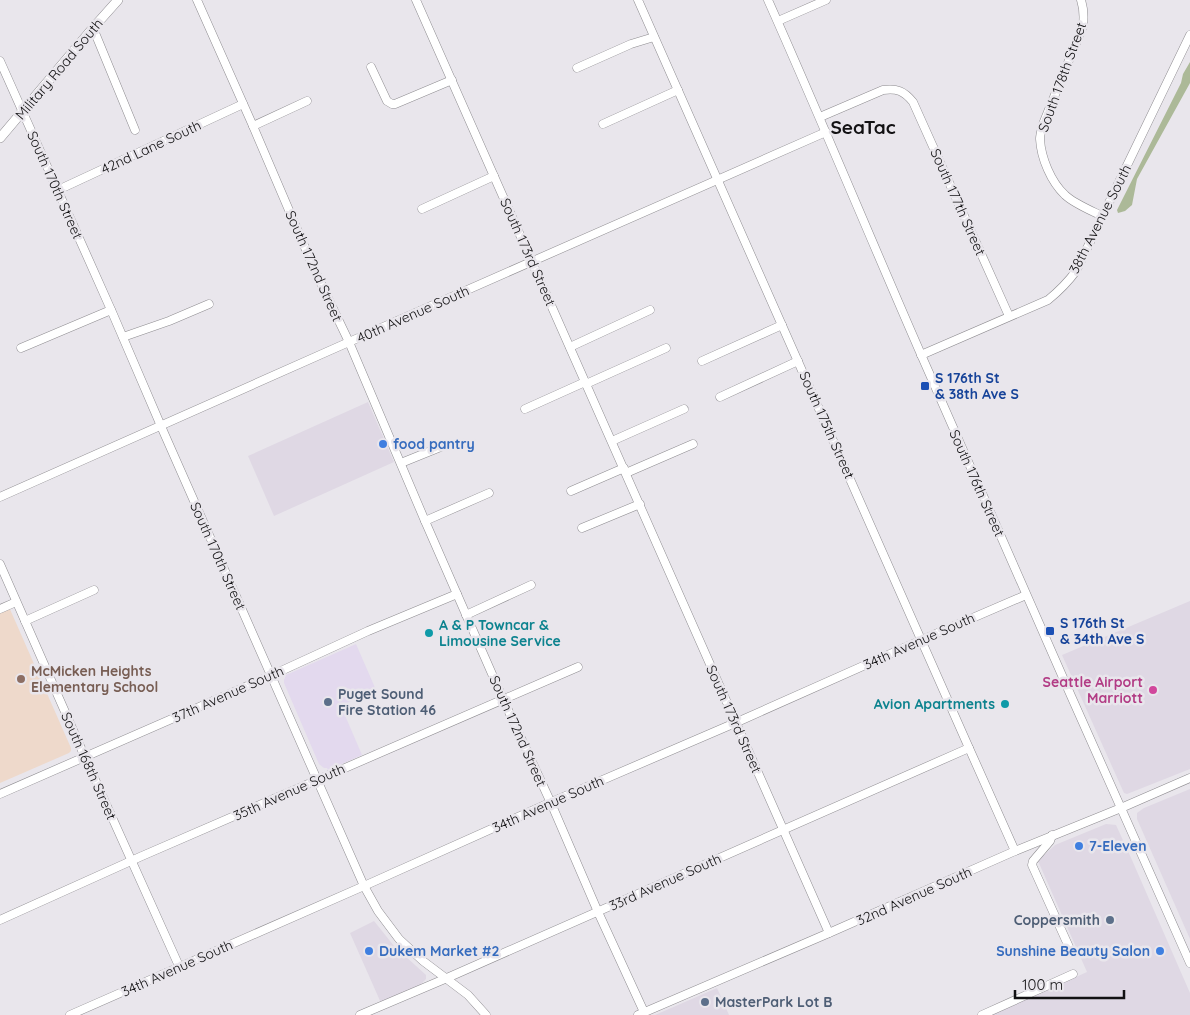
<svg xmlns="http://www.w3.org/2000/svg" width="1190" height="1015" viewBox="0 0 1190 1015" font-family="Quicksand,sans-serif">
<style>
.built{fill:#dfd8e4}
.industrial{fill:#e3d9ee}
.education{fill:#eed9cb}
.forest{fill:#acb998}
.lines{fill:none;stroke-linecap:round;stroke-linejoin:round}
.minor-casing{stroke:#8e8c90;stroke-width:9}
.major-casing{stroke:#8e8c90;stroke-width:10}
.minor{stroke:#fff;stroke-width:8}
.major{stroke:#fff;stroke-width:9}
.transit-dot{fill:#1a4fb4;stroke:#e9e6ec;stroke-width:2}
.shop-dot{fill:#3f7fe0;stroke:#e9e6ec;stroke-width:2}
.culture-dot{fill:#0f9aa8;stroke:#e9e6ec;stroke-width:2}
.education-dot{fill:#8d6e63;stroke:#e9e6ec;stroke-width:2}
.hotel-dot{fill:#d1479c;stroke:#e9e6ec;stroke-width:2}
.service-dot{fill:#5c6f8a;stroke:#e9e6ec;stroke-width:2}
.labels{text-anchor:middle;dominant-baseline:central;stroke-width:5;stroke-linejoin:round;paint-order:stroke}
.street-label{font-size:14px;fill:#121113;stroke:#e9e6ec}
.transit-label{font-size:14px;font-weight:bold;fill:#164399;stroke:#e9e6ec;text-anchor:start}
.shop-label{font-size:14px;font-weight:bold;fill:#366cbe;stroke:#e9e6ec;text-anchor:start}
.culture-label{font-size:14px;font-weight:bold;fill:#0d838f;stroke:#e9e6ec;text-anchor:start}
.education-label{font-size:14px;font-weight:bold;fill:#785e54;stroke:#e9e6ec;text-anchor:start}
.hotel-label{font-size:14px;font-weight:bold;fill:#b23c85;stroke:#e9e6ec;text-anchor:end}
.service-label{font-size:14px;font-weight:bold;fill:#4e5e75;stroke:#e9e6ec;text-anchor:start}
.district-label{font-size:19px;font-weight:bold;fill:#121113;stroke:#e9e6ec}
</style>
<rect width="100%" height="100%" fill="#e9e6ec"/>
<g class="built">
<path d="M368,402L394,462L274,516L248,456Z"/>
<path d="M1190,601V769L1127,794L1124,793L1062,655Z"/>
<path d="M1190,789V939L1137,819V813L1144,808Z"/>
<path d="M1106,824L1116,825L1132,860L1190,993V1015H991L1087,972L1038,861L1055,845Z"/>
<path d="M374,921L394,946L426,975V979L419,986L381,1003L350,933Z"/>
<path d="M717,988L729,1015H655Z"/>
</g>
<path class="industrial" d="M356,644L376,690L341,706L362,755L328,770L327,768H324L319,764L284,683V680L286,675Z"/>
<path class="education" d="M9,607L71,748V751L69,753L0,783V611Z"/>
<path class="forest" d="M1190,62V83L1137,179L1132,205L1125,211L1118,213L1117,210L1181,83L1183,74Z"/>
<g class="lines">
<g class="minor-casing">
<g id="minor">
<path d="M197,0L253,126L315,271L349,342L425,521L503,699L551,803L598,912L644,1012"/>
<path d="M416,0L829,933"/>
<path d="M638,0L969,748L1015,851"/>
<path d="M768,0C821,119 871,240 923,359C1011,561 1100,762 1190,963"/>
<path d="M1081,0C1084,9 1084,17 1083,26L1043,124C1042,129 1040,134 1040,139C1041,158 1051,182 1065,195C1073,203 1092,211 1102,216"/>
<path d="M778,21L826,0"/>
<path d="M93,28L135,130"/>
<path d="M0,61L112,312L164,433L364,886L378,911L399,939L423,961L468,995L486,1015"/>
<path d="M371,67L387,101L392,104H395L452,80"/>
<path d="M577,68L631,44L654,37"/>
<path d="M820,117L883,90C897,88 904,91 913,102L1009,316"/>
<path d="M603,124L678,90"/>
<path d="M253,126L307,101"/>
<path d="M58,190L243,104"/>
<path d="M422,209L494,176"/>
<path d="M123,337L169,321L209,304"/>
<path d="M570,347L650,310"/>
<path d="M21,348L111,310"/>
<path d="M921,355L1048,300C1059,291 1068,282 1076,271L1190,35"/>
<path d="M702,361L782,325"/>
<path d="M586,384L666,348"/>
<path d="M720,397L798,361"/>
<path d="M525,409L585,382"/>
<path d="M612,441L684,409"/>
<path d="M401,463L448,444"/>
<path d="M626,473L693,444"/>
<path d="M571,491L624,468"/>
<path d="M0,497L349,342L826,132"/>
<path d="M425,521L489,493"/>
<path d="M582,528L640,504"/>
<path d="M0,564L88,764L179,966"/>
<path d="M0,609L16,602"/>
<path d="M466,615L531,585"/>
<path d="M25,621L94,590"/>
<path d="M0,794L270,676L368,631L457,594"/>
<path d="M1052,835L1050,841L1033,861L1032,865L1069,947"/>
<path d="M0,920L142,856L578,667"/>
<path d="M70,1015L364,886L556,800L735,723L926,638L1026,595"/>
<path d="M360,1015L447,978L969,748"/>
<path d="M638,1015L829,933L1015,851L1121,808L1190,778"/>
<path d="M982,1015L1073,974"/>
</g>
</g>
<g class="major-casing">
<path id="major" d="M0,138L93,28L118,0"/>
</g>
<use href="#minor" class="minor"/>
<use href="#major" class="major"/>
</g>
<g class="transit-dot">
<rect x="920" y="381" width="10" height="10" rx="2.5"/>
<rect x="1045" y="626" width="10" height="10" rx="2.5"/>
</g>
<g class="shop-dot">
<circle cx="383" cy="444" r="5"/>
<circle cx="1079" cy="846" r="5"/>
<circle cx="369" cy="951" r="5"/>
<circle cx="1160" cy="951" r="5"/>
</g>
<g class="culture-dot">
<circle cx="429" cy="633" r="5"/>
<circle cx="1005" cy="704" r="5"/>
</g>
<circle class="education-dot" cx="21" cy="679" r="5"/>
<circle class="hotel-dot" cx="1153" cy="690" r="5"/>
<g class="service-dot">
<circle cx="328" cy="702" r="5"/>
<circle cx="1110" cy="920" r="5"/>
<circle cx="705" cy="1002" r="5"/>
</g>
<g class="labels">
<g class="street-label">
<text transform="translate(59 69) rotate(-50)">Military Road South</text>
<text transform="translate(1062 77) rotate(-70)">South 178th Street</text>
<text transform="translate(151 147) rotate(-25)">42nd Lane South</text>
<text transform="translate(55 185) rotate(66)">South 170th Street</text>
<text transform="translate(958 202) rotate(66)">South 177th Street</text>
<text transform="translate(1100 219) rotate(-63)">38th Avenue South</text>
<text transform="translate(528 252) rotate(66)">South 173rd Street</text>
<text transform="translate(314 266) rotate(66)">South 172nd Street</text>
<text transform="translate(413 314) rotate(-24)">40th Avenue South</text>
<text transform="translate(827 425) rotate(66)">South 175th Street</text>
<text transform="translate(977 483) rotate(66)">South 176th Street</text>
<text transform="translate(218 556) rotate(66)">South 170th Street</text>
<text transform="translate(919 641) rotate(-24)">34th Avenue South</text>
<text transform="translate(228 694) rotate(-24)">37th Avenue South</text>
<text transform="translate(734 719) rotate(66)">South 173rd Street</text>
<text transform="translate(518 731) rotate(66)">South 172nd Street</text>
<text transform="translate(89 766) rotate(66)">South 168th Street</text>
<text transform="translate(289 792) rotate(-24)">35th Avenue South</text>
<text transform="translate(548 804) rotate(-24)">34th Avenue South</text>
<text transform="translate(665 882) rotate(-24)">33rd Avenue South</text>
<text transform="translate(914 896) rotate(-24)">32nd Avenue South</text>
<text transform="translate(177 968) rotate(-24)">34th Avenue South</text>
</g>
<g class="transit-label">
<text x="935" y="378">S 176th St<tspan x="935" dy="16">&amp; 38th Ave S</tspan></text>
<text x="1060" y="623">S 176th St<tspan x="1060" dy="16">&amp; 34th Ave S</tspan></text>
</g>
<g class="shop-label">
<text x="393" y="444">food pantry</text>
<text x="1089" y="846">7-Eleven</text>
<text x="379" y="951">Dukem Market #2</text>
<text x="1150" y="951" text-anchor="end">Sunshine Beauty Salon</text>
</g>
<g class="culture-label">
<text x="439" y="625">A &amp; P Towncar &amp;<tspan x="439" dy="16">Limousine Service</tspan></text>
<text x="995" y="704" text-anchor="end">Avion Apartments</text>
</g>
<g class="education-label">
<text x="31" y="671">McMicken Heights<tspan x="31" dy="16">Elementary School</tspan></text>
</g>
<g class="hotel-label">
<text x="1143" y="682">Seattle Airport<tspan x="1143" dy="16">Marriott</tspan></text>
</g>
<g class="service-label">
<text x="338" y="694">Puget Sound<tspan x="338" dy="16">Fire Station 46</tspan></text>
<text x="1100" y="920" text-anchor="end">Coppersmith</text>
<text x="715" y="1002">MasterPark Lot B</text>
</g>
<g class="district-label">
<text x="863" y="127">SeaTac</text>
</g>
</g>
<path d="M1015 990v8h109v-8" fill="none" stroke="#121113" stroke-width="2.5"/>
<text x="1022" y="990" font-size="15" fill="#121113" stroke="#e9e6ec" stroke-width="4" paint-order="stroke">100 m</text>
</svg>
